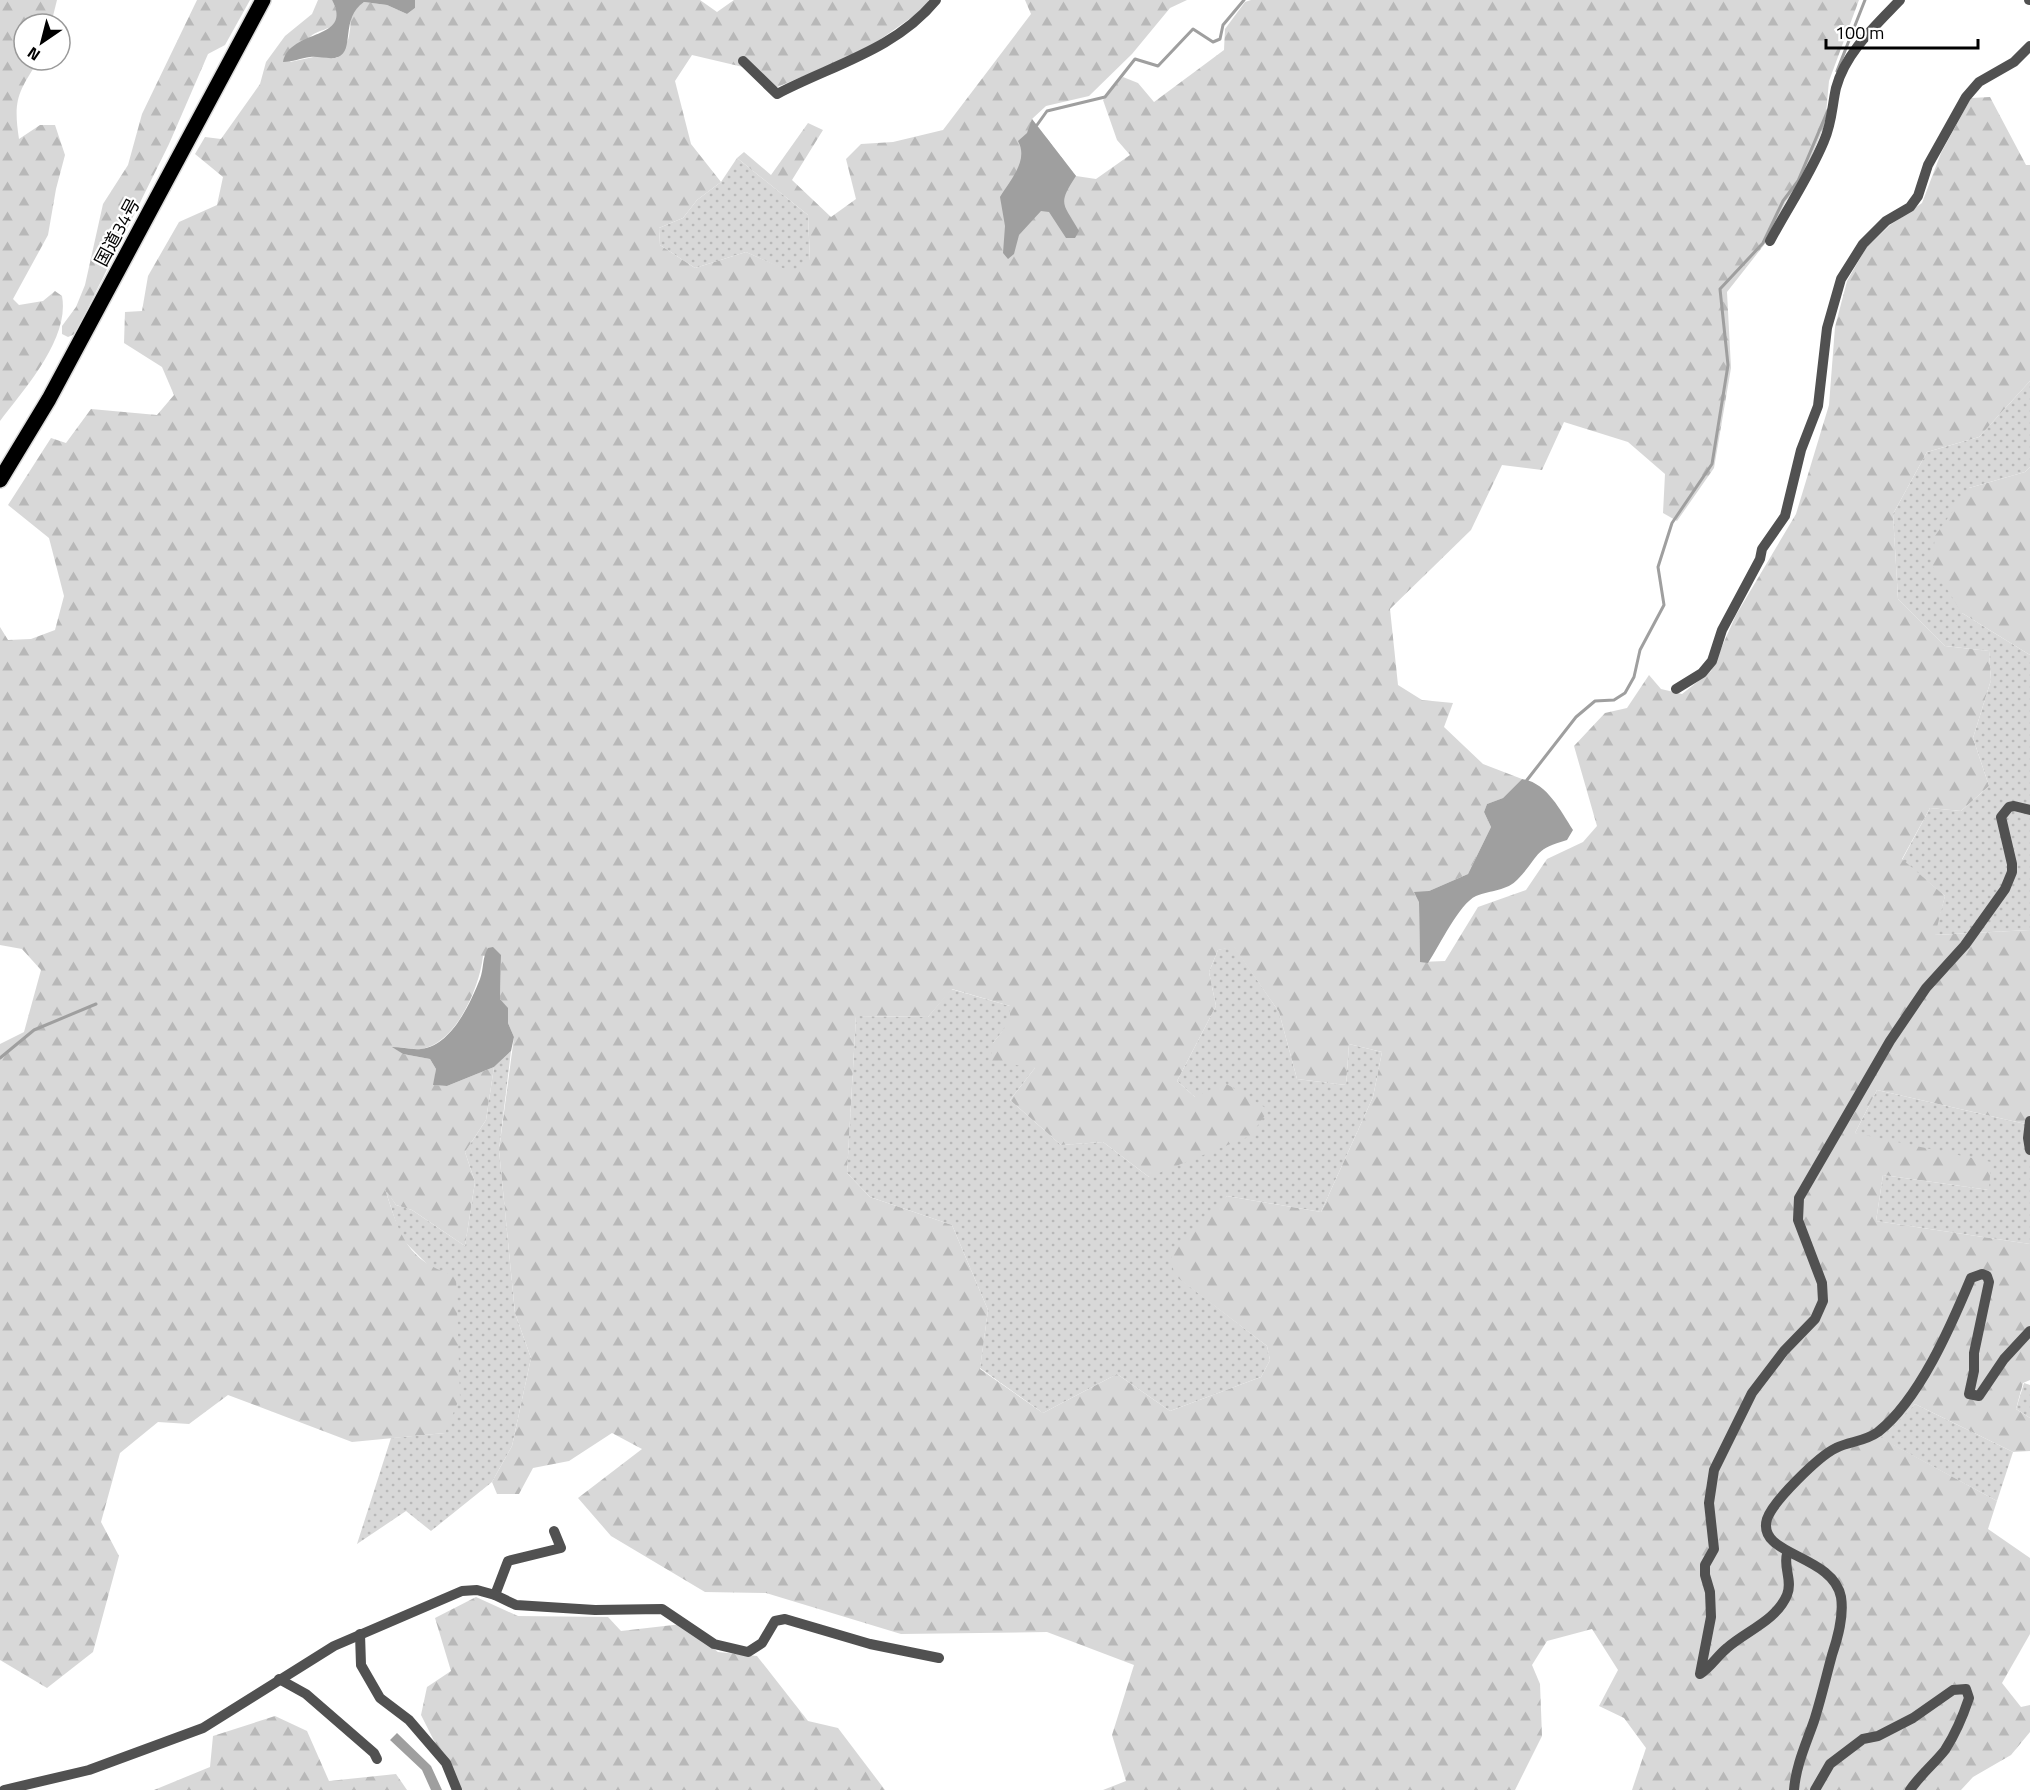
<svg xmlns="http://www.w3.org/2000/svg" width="2030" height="1790" viewBox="0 0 2030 1790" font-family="'Titillium Web','Noto Sans JP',sans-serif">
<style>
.green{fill:url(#green-dots)}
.forest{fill:url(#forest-firs);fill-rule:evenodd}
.water{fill:#9f9f9f}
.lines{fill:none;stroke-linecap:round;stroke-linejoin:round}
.stream{stroke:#9f9f9f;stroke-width:3}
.highway-casing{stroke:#dbdbdb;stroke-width:18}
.minor{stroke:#515151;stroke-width:10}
.highway{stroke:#000;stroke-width:15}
.labels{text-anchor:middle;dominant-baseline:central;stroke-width:4.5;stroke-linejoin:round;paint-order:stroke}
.street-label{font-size:18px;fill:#000;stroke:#fff}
</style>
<defs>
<pattern id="green-dots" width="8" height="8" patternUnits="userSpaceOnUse" patternTransform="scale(1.5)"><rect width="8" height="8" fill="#d8d8d8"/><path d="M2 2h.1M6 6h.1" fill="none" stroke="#b8b8b8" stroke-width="1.8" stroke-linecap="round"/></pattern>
<pattern id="forest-firs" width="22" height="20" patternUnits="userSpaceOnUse" patternTransform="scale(1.5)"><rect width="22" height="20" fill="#d8d8d8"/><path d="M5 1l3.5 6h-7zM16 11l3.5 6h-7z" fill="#b8b8b8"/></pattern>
</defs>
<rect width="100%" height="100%" fill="#fff"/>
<g class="green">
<path d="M737,158L808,215L810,261L794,274L746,252L695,268L660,245L659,228L683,218L697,200L721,182Z"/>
<path d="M2030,381V467L2025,472L1969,488L1962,613L2030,655V930L1934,935L1945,896L1902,860L1930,808L1961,811L1989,786L1973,738L1991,680L1989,651L1945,646L1898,599L1893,514L1927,452L1979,437Z"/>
<path d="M1234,946L1279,1012L1297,1079L1346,1085L1349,1044L1382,1052L1373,1097L1321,1212L1227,1196L1175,1275L1267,1346L1270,1360L1261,1377L1170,1411L1117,1374L1043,1413L980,1368L988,1310L952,1225L870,1197L847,1173L856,1016L928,1017L951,989L1010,1006L1011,1021L993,1043L1035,1068L1010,1100L1061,1145L1103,1142L1149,1177L1195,1097L1177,1081L1216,1006L1209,972L1218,950Z"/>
<path d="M511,1051L499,1150L515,1313L531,1358L512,1446L492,1482L431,1531L406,1511L357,1544L391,1438L445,1433L432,1269L401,1238L384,1186L396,1205L412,1210L465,1246L475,1182L465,1152L486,1120L494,1067Z"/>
<path d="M1877,1090L2030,1125V1244L1876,1221L1883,1175L1989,1190L1855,1133Z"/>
<path d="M2024,1383L2030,1385V1418L2016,1409Z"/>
<path d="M1915,1404L2013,1452L1997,1501L1880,1438Z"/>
</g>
<g class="forest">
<path d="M0,0H57L51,24H24V60H39C18,92 13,100 19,139L40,125H55L65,155L56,189L48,235L13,299L19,305L43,301L55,291L62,296C70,339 24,389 0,421Z"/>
<path d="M197,0H250L225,45L208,54L169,144L75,334L68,337L62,334V326L76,307L85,285L103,204L128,165L142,114Z"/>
<path d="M318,0H332C349,32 325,25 311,36C303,43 297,54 290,62L318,56L337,58C341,52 348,43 349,36C353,18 346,14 364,2L387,5L407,14L415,8V0H700L717,12L734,0H929L925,8L865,50L768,91L743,67L692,55L675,81L691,144L721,182L697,200L683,218L659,228L660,245L695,268L746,252L794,273L810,260L808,215L737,158L744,152L771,175L808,123L823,130L792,180L831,217L856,199L846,159L861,144L893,142L943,130L1031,14L1025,0H1187L1170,8L1132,54L1089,96L1046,106L1032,119L1076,176L1096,179L1130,155L1117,140L1103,100L1123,77L1138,83L1154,102L1224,50L1225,29L1245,2L1251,0H1859L1829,81L1825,124L1800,184L1786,201L1764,245L1727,292L1731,368L1714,468L1677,521L1663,513L1665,474L1628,442L1564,422L1542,470L1502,465L1471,530L1390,609L1398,685L1422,700L1453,703L1444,727L1483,764L1522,779L1503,798L1487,804L1484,812L1491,827L1468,874L1429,891L1419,902L1420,962L1445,961L1478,907L1526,890L1547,859L1583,842L1597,826L1574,746L1605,713L1627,708L1649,675L1661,689L1682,694L1711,671L1736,615L1796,514L1829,405L1835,327L1847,281L1866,248L1890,225L1922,203L1941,153L1971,98L1990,97L2026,165H2030V381L1979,437L1927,452L1893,514L1898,599L1945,646L1989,651L1991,680L1973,738L1989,786L1961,811L1930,808L1902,859L1945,896L1935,935L2030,930V1125L1877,1090L1855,1133L1991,1162L1989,1190L1883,1175L1876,1221L2030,1244V1380L2023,1383L2016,1409L2030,1418V1451L2013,1452L1915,1404L1881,1438L1997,1501L1988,1529L2030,1558V1634L2002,1683L2021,1707L2030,1705V1732L2011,1755L1973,1777L1961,1790H1632L1646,1748L1624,1718L1599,1706L1618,1670L1592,1629L1547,1641L1532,1665L1540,1684L1542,1736L1515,1790H1103L1126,1781L1112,1735L1134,1665L1047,1632L901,1634L766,1593L705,1592L611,1536L578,1498L642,1449L612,1433L569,1461L533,1468L519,1494H497L492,1482L512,1446L531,1358L515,1313L499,1150L514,1037L508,1023V1009L500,999L501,955L483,956C480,986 456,1044 421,1049C413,1050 402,1047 393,1047L403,1054L430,1059L436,1069L434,1085L447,1086L494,1067L486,1120L465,1152L475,1182L465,1246L412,1210L396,1205L385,1189C400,1235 406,1261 456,1276L460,1397L445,1433L352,1442L228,1395L189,1424L158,1422L120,1453L101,1522L119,1556L93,1652L47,1688L0,1660V1044L24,1032L41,970L22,949L0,945V627L8,640L31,639L55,630L64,596L49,538L8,505L51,438L66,443L91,409L157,415L174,395L162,367L124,343L125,312L142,311L148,276L179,222L217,205L223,177L195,154L205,137L221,139L260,84L266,62L285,36L312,14ZM1234,947L1279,1012L1297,1079L1346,1085L1349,1044L1382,1052L1373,1097L1321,1212L1227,1196L1171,1253L1174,1275L1267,1346L1270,1360L1261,1377L1170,1411L1117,1374L1043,1413L980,1369L988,1310L952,1225L870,1197L847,1173L856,1016L928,1017L952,989L1010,1006V1021L993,1043L991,1061L1035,1068L1010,1100L1061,1145L1103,1142L1149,1177L1250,1136L1269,1110L1225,1083L1195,1097L1177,1081L1216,1006L1209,972L1218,950Z"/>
<path d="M2030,467V655L1962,613L1932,565L1935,536L1969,488L2025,472Z"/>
<path d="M476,1597L518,1616L608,1617L621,1631L682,1624L718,1652L757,1656L808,1721L838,1728L885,1790H459L421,1715L427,1687L451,1671L435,1618Z"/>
<path d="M275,1716L307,1731L329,1781L396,1774L407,1790H154L210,1767L213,1736Z"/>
</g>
<g class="water">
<path d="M332,0H415V8L407,14L387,5L364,2C340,18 355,51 338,57C331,60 319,56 310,57C301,58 292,62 283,62C290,28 354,41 332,0Z"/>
<path d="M1032,119L1076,176C1057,205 1063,203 1079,231L1075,238H1066L1049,212L1041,211L1019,235L1014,254L1008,259L1003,253L1005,226L1000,197C1010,180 1029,161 1018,141L1027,133Z"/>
<path d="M1522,779C1547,783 1560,810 1573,830L1567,840C1532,850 1541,855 1518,879C1507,891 1491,890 1476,896C1459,904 1440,945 1428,963L1420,962L1419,902L1414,892L1429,891L1468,874L1491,827L1484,812L1487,804L1503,798Z"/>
<path d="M493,947L501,955L500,999L508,1008V1023L514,1037L511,1051L494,1067L447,1086L433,1085L436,1069L430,1059L403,1054L392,1047C401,1047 412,1050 421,1049C451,1046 470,1004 480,979C484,968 482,958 488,948Z"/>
<path d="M397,1733L431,1766L442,1790H431L422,1770L390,1740Z"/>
</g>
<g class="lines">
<g class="stream">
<path d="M1837,71L1865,0"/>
<path d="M1037,125L1047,111L1105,97L1135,59L1158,66L1193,29L1213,42L1220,39L1223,25L1244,0"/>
<path d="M1527,780L1576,717L1595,701L1614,700L1625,693L1634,677L1640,650L1664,605L1658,567L1672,523L1712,464L1728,365L1720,289L1763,243L1783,201L1798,181L1828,110"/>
<path d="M0,1058L34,1030L96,1004"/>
</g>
<g class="highway-casing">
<path id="highway" d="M0,480L49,399L263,0"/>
</g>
<g class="minor">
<path d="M2029,0H2030"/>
<path d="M743,61L777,94C832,65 895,50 936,0"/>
<path d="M1770,241C1788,207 1809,177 1824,141C1832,123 1832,106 1836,88C1845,53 1876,25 1900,0"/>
<path d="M1676,689L1702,673L1712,661L1722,630L1760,559L1762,549L1785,516L1801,450L1818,406L1827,328L1841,279L1863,244L1886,221L1910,207L1918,196L1928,165L1966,97L1979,82L2014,62L2030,46"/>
<path d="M2030,1121L2028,1138L2030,1150"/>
<path d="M1787,1554C1783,1567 1793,1581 1787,1595C1776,1621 1746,1631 1727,1648C1717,1656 1711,1667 1700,1674L1711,1617L1710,1592L1705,1575V1565L1714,1549L1709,1503L1714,1470L1752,1393L1784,1351L1815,1319L1823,1301L1822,1283L1798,1220L1799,1198L1890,1041L1926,988L1965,945L2005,889L2012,872V864L2001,817L2009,807L2014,806L2030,810"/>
<path d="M495,1595L508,1561L561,1548L554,1531"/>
<path d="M360,1634L361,1665L380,1698L409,1720L446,1763L457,1790"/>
<path d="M279,1679L306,1694L374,1753L377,1759"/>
<path d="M4,1790L89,1770L203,1728L334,1646L462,1591L477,1590L495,1595L516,1605L595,1610L662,1609L714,1644L748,1652L762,1643L775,1621L785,1619L870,1644L939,1658"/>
<path d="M1794,1790C1796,1765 1806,1744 1814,1721C1821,1699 1826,1677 1832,1655C1838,1637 1844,1616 1841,1597C1833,1554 1756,1556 1767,1519C1773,1501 1819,1456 1836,1448C1850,1441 1864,1442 1878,1432C1919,1400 1951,1326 1971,1278L1982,1274L1987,1276L1989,1282L1974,1353V1371L1969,1394L1979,1396L2004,1359L2030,1331"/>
<path d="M1815,1790L1830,1764L1863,1739L1878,1736L1913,1718L1953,1690L1966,1689L1969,1698C1963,1716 1956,1733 1945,1750C1934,1764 1920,1775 1910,1790"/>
</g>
<use href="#highway" class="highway"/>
</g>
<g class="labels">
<g class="street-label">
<text transform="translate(117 232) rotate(-62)">国道34号</text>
</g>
</g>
<g transform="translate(42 42) rotate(215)"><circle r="28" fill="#ffffff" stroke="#999999" stroke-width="1.5"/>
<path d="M0-4.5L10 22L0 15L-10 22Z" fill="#000000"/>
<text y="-9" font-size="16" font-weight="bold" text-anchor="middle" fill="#000000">N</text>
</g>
<path d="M1826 39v9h152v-9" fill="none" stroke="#000000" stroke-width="3"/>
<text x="1835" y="39" font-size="18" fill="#000000" stroke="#ffffff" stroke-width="4.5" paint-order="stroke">100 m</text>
</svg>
